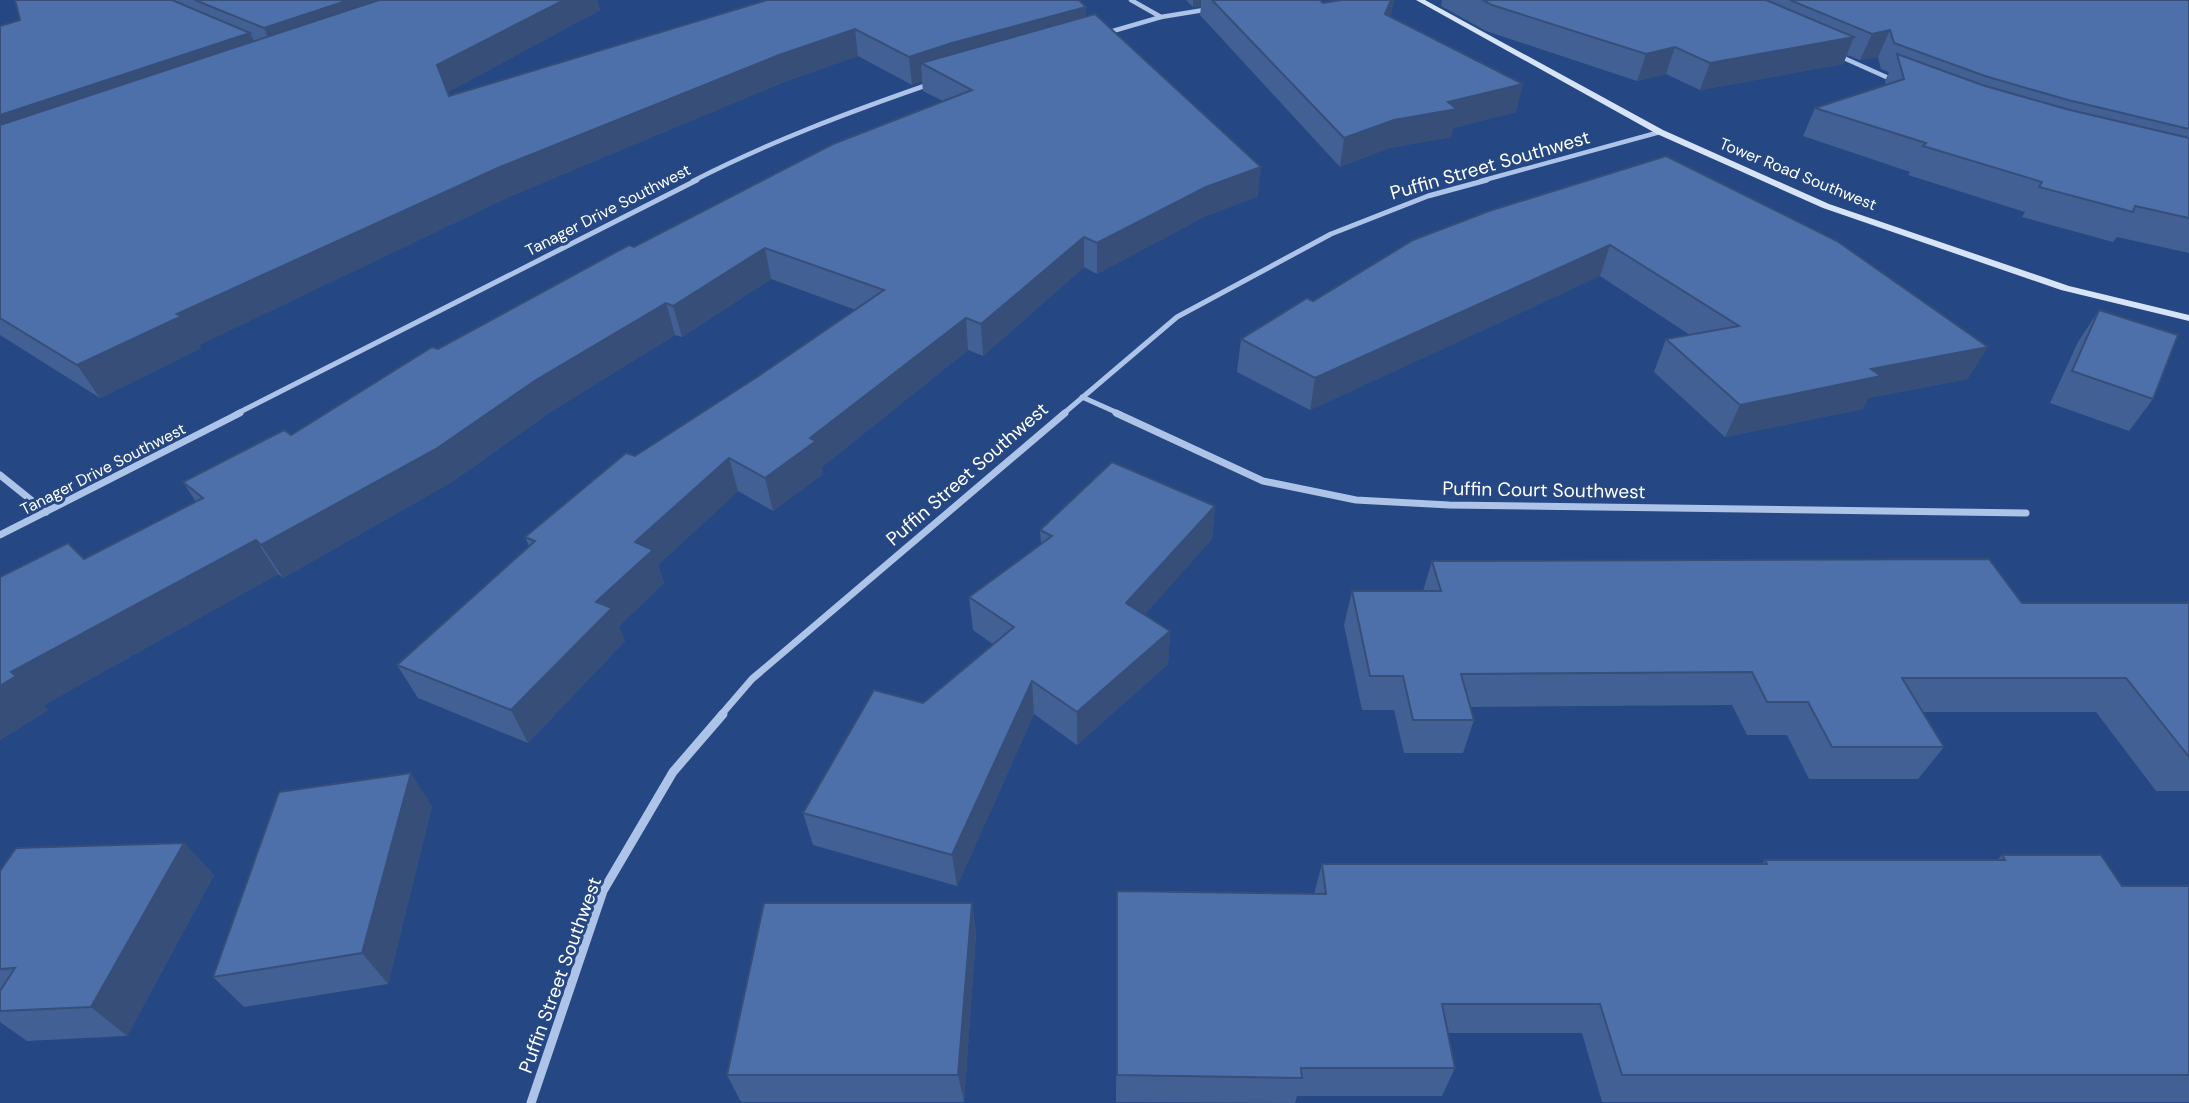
<svg xmlns="http://www.w3.org/2000/svg" width="2189" height="1103" viewBox="0 0 2189 1103" font-family="'DM Sans',sans-serif">
<style>
.lines{fill:none;stroke-linecap:round;stroke-linejoin:round}
.street-far3{stroke:#adc3e8;stroke-width:4.5}
.street-far2{stroke:#adc3e8;stroke-width:5}
.street-far1{stroke:#adc3e8;stroke-width:7}
.street{stroke:#adc3e8;stroke-width:9}
.secondary{fill:#d7e3f6;fill-rule:evenodd}
.wall{fill:#426093}
.shaded-wall{fill:#364e78}
.building{fill:#4d70ab;stroke:#364e78;stroke-width:2}
.labels{text-anchor:middle;dominant-baseline:central;stroke-width:6;stroke-linejoin:round;paint-order:stroke}
.far-street-label{font-size:16px;fill:#fff;stroke:#254783}
.street-label{font-size:19px;fill:#fff;stroke:#254783}
</style>
<rect width="100%" height="100%" fill="#254783"/>
<g class="lines">
<g class="street-far3">
<path d="M1131,0L1161,17"/>
<path d="M1106,33L1161,17L1210,9"/>
<path d="M1837,55L1893,80"/>
<path d="M693,181C769,142 849,112 930,84"/>
<path d="M1481,181L1660,132"/>
</g>
<g class="street-far2">
<path d="M1082,397L1120,414"/>
<path d="M236,414L697,180"/>
<path d="M1063,414L1177,317L1331,234L1428,196L1487,180"/>
</g>
<g class="street-far1">
<path d="M1116,413L1263,481L1356,500L1449,505L2026,513"/>
<path d="M0,475L46,512"/>
<path d="M0,535L240,413"/>
<path d="M721,715L752,679L1065,413"/>
</g>
<path class="street" d="M531,1103L603,891L673,772L723,714"/>
<path class="secondary" d="M1416,0H1425L1663,130L1829,204L2069,286L2189,315V321L2061,290L1823,208L1657,134Z"/>
</g>
<g class="wall">
<path d="M15,0H597L600,10L448,92L449,96L767,0L1086,7V17L1258,196L1204,217L1097,274L1084,267L983,356L968,350L822,467L823,474L773,511L738,491L658,565L664,583L619,626L625,641L528,743L418,698L397,665L529,546L525,537L635,456L757,377L856,310L771,279L682,337L675,335L549,413L452,482L283,578L278,574L44,705L48,710L0,740L84,559L196,502L183,482L291,435L438,349L634,247L943,101L923,91L922,81L912,85L858,56L784,82L511,196L199,345L201,348L100,398L0,335V26L20,20Z"/>
<path d="M1186,0H1320L1323,3L1341,0H1394L1390,17L1516,112L1453,128L1451,137L1389,148L1340,167L1200,15L1201,6L1193,7Z"/>
<path d="M1442,0H2189V253L2117,237L2113,242L2022,217L2025,212L1908,175L1910,172L1803,136L1815,108L1886,85L1885,81L1889,72L1881,69L1878,57L1860,60L1847,55L1843,64L1700,90L1666,74L1637,81L1486,31L1441,6Z"/>
<path d="M1666,156L1968,379L1868,398L1863,409L1725,437L1654,372L1666,339L1690,335L1600,276L1310,410L1237,372L1241,339L1313,301Z"/>
<path d="M2099,310L2153,399L2129,431L2050,403L2078,342Z"/>
<path d="M1215,506L1212,539L1144,615L1170,631L1168,664L1077,745L1034,714L957,886L813,845L803,813L923,703L994,645L973,630L969,597L1041,544L1040,530Z"/>
<path d="M1432,561L2022,603H2189V791H2156L2096,712H1922L1944,747L1918,779H1809L1787,735H1747L1732,705L1470,707L1474,720L1463,753H1404L1394,710H1362L1344,625L1352,591H1423Z"/>
<path d="M432,806L388,984L244,1007L213,977Z"/>
<path d="M184,843L214,875L127,1036L27,1041L0,1022V871Z"/>
<path d="M2002,855L2122,886H2189V1102H1602L1582,1033H1448L1455,1068L1442,1096H1297L1295,1103L1116,1102L1117,891L1314,894L1322,864H1762L1765,860H1997Z"/>
<path d="M972,903L976,934L964,1102H741L727,1075Z"/>
</g>
<g class="shaded-wall">
<path d="M349,0H434L276,54L264,28Z"/>
<path d="M564,0H597L600,10L447,93L437,65Z"/>
<path d="M1193,0H1201V6L1193,7Z"/>
<path d="M1391,0H1394L1391,15L1380,40L1385,14Z"/>
<path d="M1086,7V33L921,63L922,81L912,85L909,57L952,43Z"/>
<path d="M855,29L858,56L784,82L511,196L199,345L201,348L100,398L77,365L177,314L500,167L779,55Z"/>
<path d="M1890,30L1878,57L1860,60L1872,34Z"/>
<path d="M250,33L263,59L0,150V115Z"/>
<path d="M1854,37L1843,64L1700,90L1710,63Z"/>
<path d="M1675,47L1666,74L1637,81L1646,54Z"/>
<path d="M1523,84L1516,112L1453,128L1451,137L1389,148L1340,167L1344,138L1394,120L1448,102Z"/>
<path d="M1261,167L1258,196L1204,217L1097,274V243L1206,187Z"/>
<path d="M1084,237V267L983,356L981,324Z"/>
<path d="M1610,245L1600,276L1310,410L1315,378Z"/>
<path d="M765,248L771,279L682,337L673,306Z"/>
<path d="M666,303L675,335L549,413L452,482L283,578L261,545Z"/>
<path d="M966,318L968,350L822,467L823,474L773,511L765,478L810,438Z"/>
<path d="M1988,347L1968,379L1868,398L1863,409L1725,437L1740,405L1871,369Z"/>
<path d="M729,458L738,491L658,565L664,583L619,626L625,641L528,743L511,710L596,602L635,542Z"/>
<path d="M1215,506L1212,539L1125,637L1126,603Z"/>
<path d="M256,540L278,574L44,705L48,710L0,740V686L11,672Z"/>
<path d="M1170,631L1168,664L1077,745V712Z"/>
<path d="M1032,681L1034,714L957,886L952,855Z"/>
<path d="M411,773L432,806L388,984L362,953Z"/>
<path d="M184,843L214,875L127,1036L91,1007Z"/>
<path d="M972,903L976,934L964,1102L958,1075Z"/>
</g>
<g class="building">
<path d="M15,0H172L250,33L0,115V26L20,20Z"/>
<path d="M195,0H349L264,28Z"/>
<path d="M379,0H564L437,65L449,96L767,0H1079L1086,7L952,43L909,57L855,29L779,55L500,167L177,314L182,316L77,365L0,318V125Z"/>
<path d="M1212,0H1320L1323,3L1341,0H1391L1385,14L1523,84L1448,102L1457,109L1394,120L1344,138Z"/>
<path d="M1483,0H1766L1854,37L1710,63L1675,47L1646,54L1492,5Z"/>
<path d="M1790,0H2189V129L2068,100L1985,76L1894,43L1890,30L1872,34Z"/>
<path d="M1095,14L1261,167L1206,187L1097,243L1084,237L981,324L966,318L810,438L816,441L765,478L729,458L635,542L653,550L596,602L612,608L511,710L397,665L535,541L525,537L626,453L635,456L757,377L884,290L765,248L673,306L666,303L536,380L436,449L261,545L256,540L11,672L16,676L0,686V577L68,543L84,559L203,498L183,482L284,430L291,435L432,347L438,349L629,245L634,247L833,144L972,90L921,63Z"/>
<path d="M1897,54L1982,85L2066,109L2189,138V218L2135,206L2133,212L2039,187L2042,182L1923,146L1926,143L1815,108L1904,79Z"/>
<path d="M1666,156L1837,241L1988,347L1871,369L1881,376L1740,405L1666,339L1739,326L1610,245L1315,378L1241,339L1307,298L1313,301L1413,240L1489,211Z"/>
<path d="M2099,310L2178,335L2153,399L2072,371Z"/>
<path d="M1112,462L1215,506L1126,603L1170,631L1077,712L1032,681L952,855L803,813L874,690L923,703L1014,627L969,597L1052,536L1040,530Z"/>
<path d="M1989,559L2022,603H2189V757L2126,678H1902L1944,747H1832L1808,702H1767L1752,672L1461,674L1474,720H1413L1403,676H1370L1352,591H1441L1432,561Z"/>
<path d="M411,773L362,953L213,977L279,792Z"/>
<path d="M184,843L91,1007L0,1011V991L15,968L0,969V871L16,848Z"/>
<path d="M2002,855H2101L2122,886H2189V1075H1622L1600,1004H1442L1455,1068H1301L1302,1078L1117,1075V891L1326,894L1322,864H1767L1765,860H2005Z"/>
<path d="M764,903H972L958,1075H727Z"/>
</g>
<g class="labels">
<g class="far-street-label">
<text transform="translate(1798 174) rotate(22)">Tower Road Southwest</text>
<text transform="translate(608 210) rotate(-27)">Tanager Drive Southwest</text>
<text transform="translate(103 469) rotate(-27)">Tanager Drive Southwest</text>
</g>
<g class="street-label">
<text transform="translate(1490 165) rotate(-16)">Puffin Street Southwest</text>
<text transform="translate(967 474) rotate(-41)">Puffin Street Southwest</text>
<text transform="translate(1544 490) rotate(1)">Puffin Court Southwest</text>
<text transform="translate(560 975) rotate(-70)">Puffin Street Southwest</text>
</g>
</g>
</svg>
